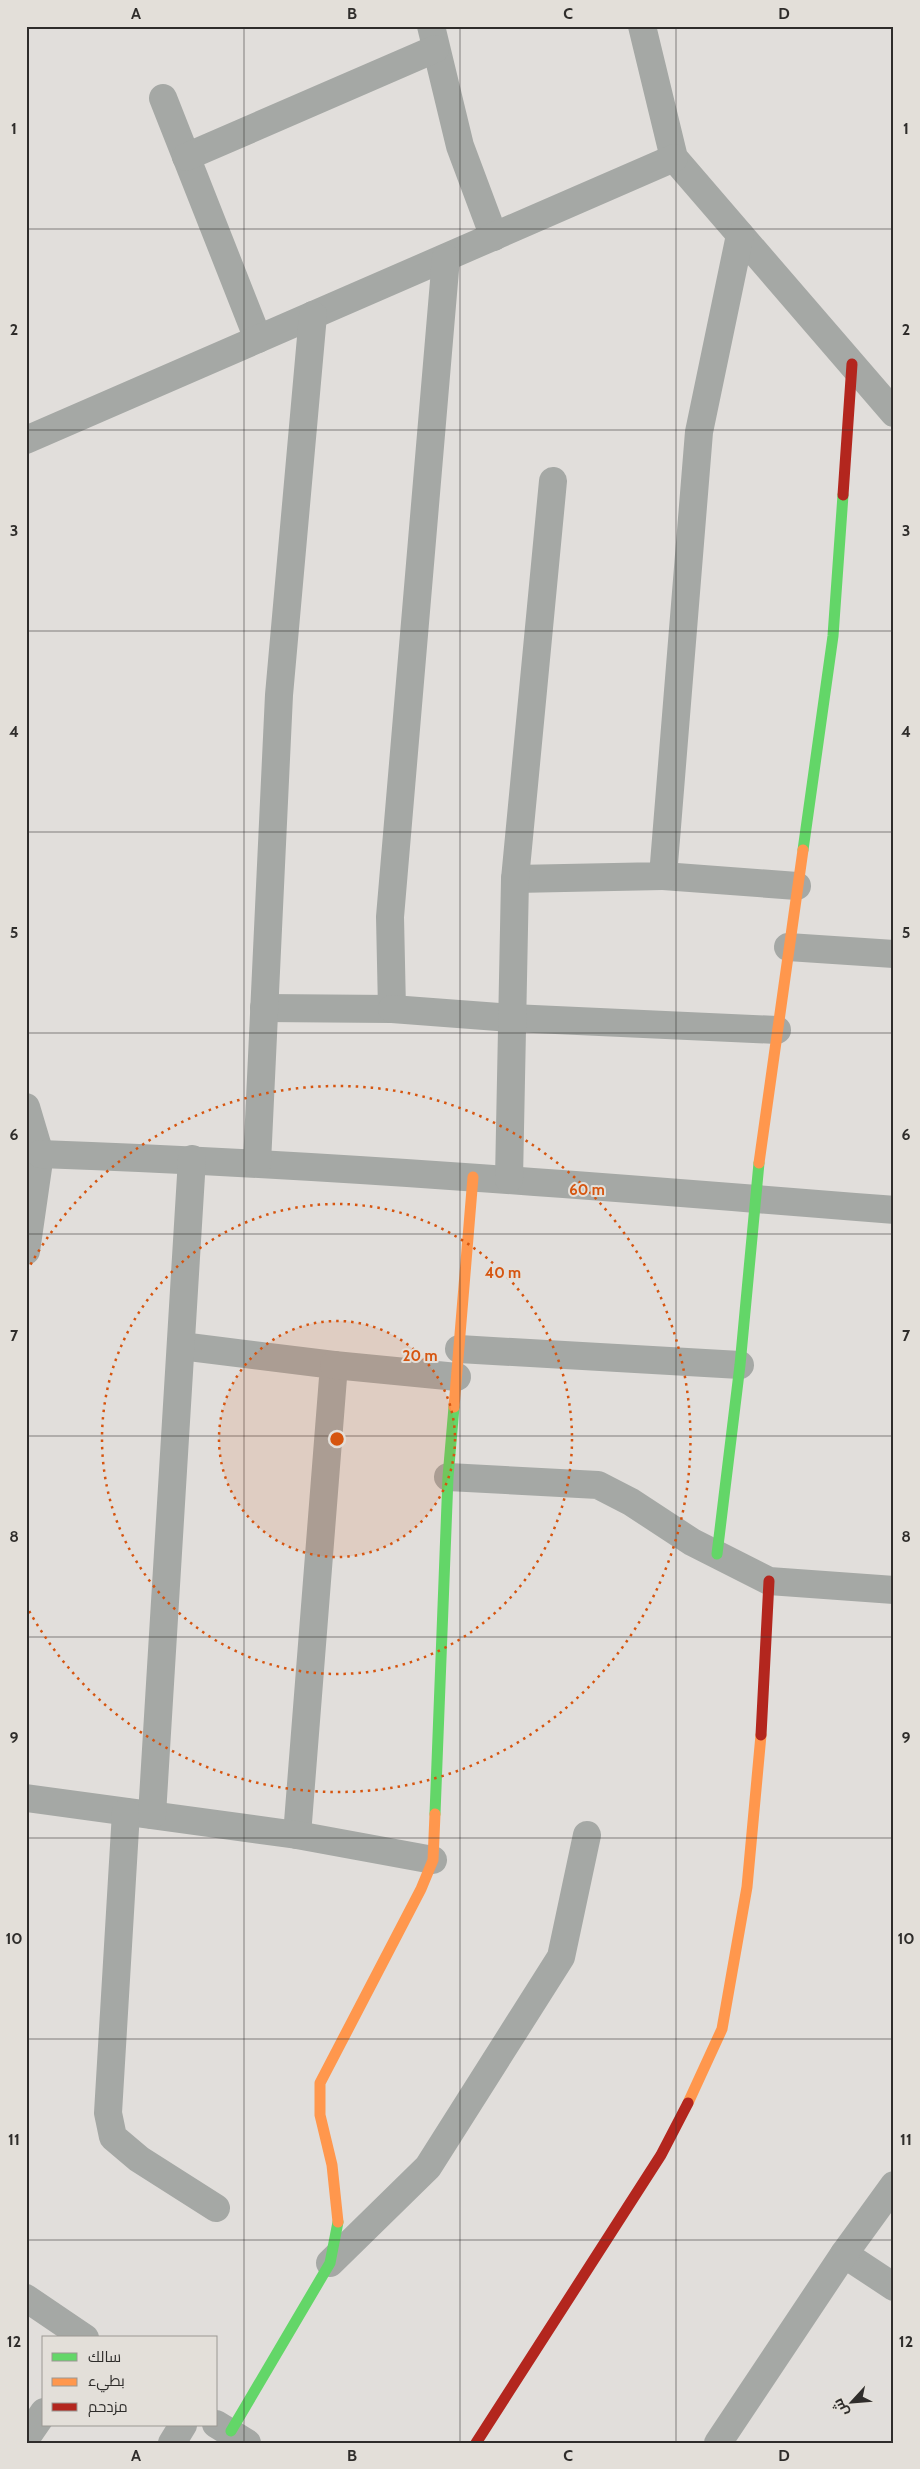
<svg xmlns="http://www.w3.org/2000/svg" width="920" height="2469" viewBox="0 0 920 2469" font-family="Cabin,Cairo,sans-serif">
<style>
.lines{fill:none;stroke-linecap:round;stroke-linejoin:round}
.street{stroke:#a5a8a5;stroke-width:28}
.fast{stroke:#63d668;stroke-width:11}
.slow{stroke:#ff974d;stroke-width:11}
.jam{stroke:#b3261e;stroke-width:11}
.grid{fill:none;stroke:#2f2d2b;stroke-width:1;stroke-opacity:0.55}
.ring{fill:none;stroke:#d6550f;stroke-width:2.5;stroke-dasharray:2.5 5}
.centre{fill:#d6550f;stroke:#e3dfd9;stroke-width:2.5}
.ring-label{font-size:15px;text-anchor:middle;font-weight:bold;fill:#d6550f;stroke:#e3dfd9;stroke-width:4;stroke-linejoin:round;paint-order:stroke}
.neatline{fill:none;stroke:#2f2d2b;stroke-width:2}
.grid-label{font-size:16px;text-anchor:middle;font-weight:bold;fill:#2f2d2b}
</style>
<rect width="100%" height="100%" fill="#e1dedb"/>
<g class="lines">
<g class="street">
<path d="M431,26L460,146L494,237"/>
<path d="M642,26L674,158L894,413"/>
<path d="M163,98L258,339"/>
<path d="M186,157L435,49"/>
<path d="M26,440L674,158"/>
<path d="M663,876L797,886"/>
<path d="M515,879L663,876L699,432L740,235"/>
<path d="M788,947L894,954"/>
<path d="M264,1008L392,1009L390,917L446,258"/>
<path d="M392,1009L512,1018L777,1030"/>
<path d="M26,1107L40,1154L26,1251"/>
<path d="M40,1154C325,1164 609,1187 894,1210"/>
<path d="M257,1163L279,695L313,315"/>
<path d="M509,1179L515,879L553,481"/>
<path d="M181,1346L334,1365L297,1835"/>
<path d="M459,1349L740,1365"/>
<path d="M334,1365L457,1377"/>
<path d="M448,1477L598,1485L631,1502L692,1542L769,1581L894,1590"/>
<path d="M26,1798L297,1835L433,1860"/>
<path d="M126,1812L108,2113L113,2137L139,2159L216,2208"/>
<path d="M152,1815L192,1159"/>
<path d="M844,2254L894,2287"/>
<path d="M330,2263L428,2167L561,1957L587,1835"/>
<path d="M26,2298L85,2338"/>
<path d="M216,2424L247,2443"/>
<path d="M26,2438L44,2412"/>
<path d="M172,2443L183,2425"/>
<path d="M718,2443L844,2254L894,2185"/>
</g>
<g class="fast">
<path d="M803,850L833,636L843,495"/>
<path d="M717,1554L740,1365L759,1163"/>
<path d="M435,1814L448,1477L454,1407"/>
<path d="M231,2431L330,2263L338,2222"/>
</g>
<g class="slow">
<path d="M759,1163L803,850"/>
<path d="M454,1407L473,1177"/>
<path d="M688,2103L722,2029L747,1887L761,1735"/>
<path d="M338,2222L332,2165L320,2115V2083L421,1889L433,1860L435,1814"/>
</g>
<g class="jam">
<path d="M843,495L852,364"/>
<path d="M761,1735L769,1581"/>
<path d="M476,2443L661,2155L688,2103"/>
</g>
</g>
<path class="grid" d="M244,26V2443M460,26V2443M676,26V2443M26,229H894M26,430H894M26,631H894M26,832H894M26,1033H894M26,1234H894M26,1436H894M26,1637H894M26,1838H894M26,2039H894M26,2240H894"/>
<circle cx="337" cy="1439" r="118" fill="#d6550f" fill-opacity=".12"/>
<g class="ring">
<circle cx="337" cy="1439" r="118"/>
<circle cx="337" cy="1439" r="235"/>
<path d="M27 1271A353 353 0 1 1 27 1607"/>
</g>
<circle cx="337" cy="1439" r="8" class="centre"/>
<g class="ring-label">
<text x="587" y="1195">60 m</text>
<text x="503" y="1278">40 m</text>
<text x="420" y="1361">20 m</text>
</g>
<rect width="920" height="2469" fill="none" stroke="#e3dfd9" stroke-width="55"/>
<rect x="42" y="2336" width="175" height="90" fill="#e3dfd9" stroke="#9b9893"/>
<rect x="52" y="2353" width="25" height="8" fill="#63d668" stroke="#9b9893"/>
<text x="88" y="2362" font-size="15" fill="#2f2d2b">سالك</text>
<rect x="52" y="2378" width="25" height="8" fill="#ff974d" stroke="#9b9893"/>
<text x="88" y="2386" font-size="15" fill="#2f2d2b">بطيء</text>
<rect x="52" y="2403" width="25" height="8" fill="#b3261e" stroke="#9b9893"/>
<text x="88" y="2412" font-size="15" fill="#2f2d2b">مزدحم</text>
<g transform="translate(852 2402) rotate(244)" stroke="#e3dfd9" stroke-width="4" paint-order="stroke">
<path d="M0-4L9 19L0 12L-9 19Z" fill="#2f2d2b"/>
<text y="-8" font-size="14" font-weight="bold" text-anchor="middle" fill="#2f2d2b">ش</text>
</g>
<rect x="28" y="28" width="864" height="2414" class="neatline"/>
<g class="grid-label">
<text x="136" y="19">A</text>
<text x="352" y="19">B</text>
<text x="568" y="19">C</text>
<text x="784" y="19">D</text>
<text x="14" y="134">1</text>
<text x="906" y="134">1</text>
<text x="14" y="335">2</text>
<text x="906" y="335">2</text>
<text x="14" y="536">3</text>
<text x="906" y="536">3</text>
<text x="14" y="737">4</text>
<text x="906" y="737">4</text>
<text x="14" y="938">5</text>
<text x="906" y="938">5</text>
<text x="14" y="1140">6</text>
<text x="906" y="1140">6</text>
<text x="14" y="1341">7</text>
<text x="906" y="1341">7</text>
<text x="14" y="1542">8</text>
<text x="906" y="1542">8</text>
<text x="14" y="1743">9</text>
<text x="906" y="1743">9</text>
<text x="14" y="1944">10</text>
<text x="906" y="1944">10</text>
<text x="14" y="2145">11</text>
<text x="906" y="2145">11</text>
<text x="14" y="2347">12</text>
<text x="906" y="2347">12</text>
<text x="136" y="2461">A</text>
<text x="352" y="2461">B</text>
<text x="568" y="2461">C</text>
<text x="784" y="2461">D</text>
</g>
</svg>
